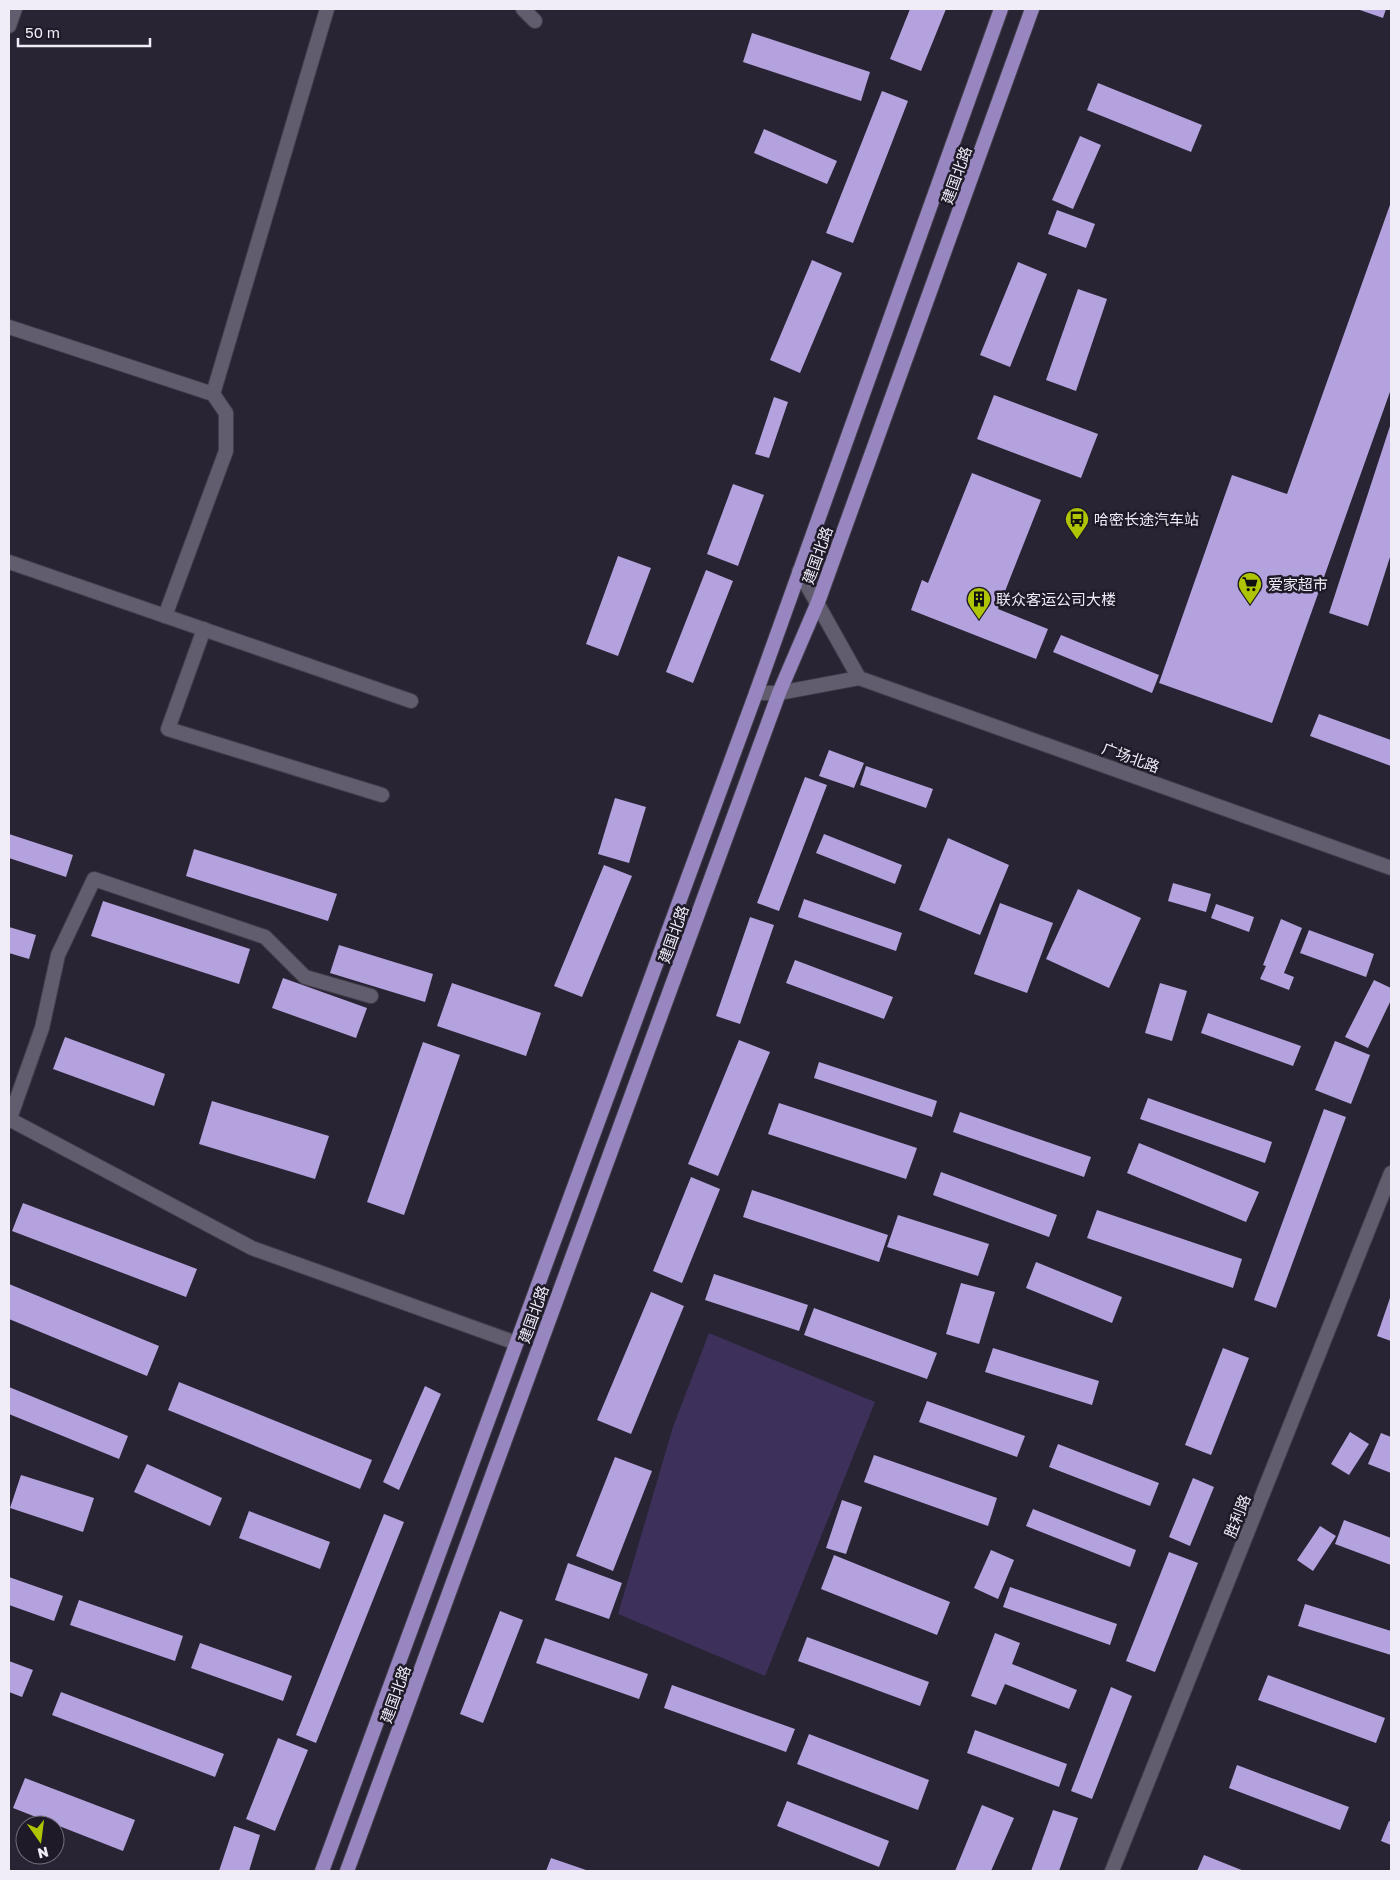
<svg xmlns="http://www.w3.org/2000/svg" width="1400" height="1880" viewBox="0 0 1400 1880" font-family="'Golos Text','Noto Sans SC',sans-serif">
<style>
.green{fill:#3d305a}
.building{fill:#b3a2de}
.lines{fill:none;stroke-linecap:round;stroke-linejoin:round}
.minor-casing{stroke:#423e4b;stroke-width:16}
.tertiary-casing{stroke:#423e4b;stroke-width:16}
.secondary-casing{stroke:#423e4b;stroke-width:16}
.primary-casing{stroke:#423e4b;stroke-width:16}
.minor{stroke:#615c6e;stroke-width:14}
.tertiary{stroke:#615c6e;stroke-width:14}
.secondary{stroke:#615c6e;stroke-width:14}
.primary{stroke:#9886c0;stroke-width:14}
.labels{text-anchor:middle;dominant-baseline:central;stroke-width:5;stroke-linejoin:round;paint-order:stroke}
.street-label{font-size:15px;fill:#f0edf7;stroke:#1e1a28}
.poi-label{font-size:15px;fill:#f0edf7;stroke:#1e1a28;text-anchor:start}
</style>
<rect width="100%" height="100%" fill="#282433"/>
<path class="green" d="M709,1333L875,1402L765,1676L618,1614L673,1427Z"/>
<g class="building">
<path d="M910,9H946L921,71L890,59Z"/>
<path d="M1357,9H1386L1383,18Z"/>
<path d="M752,33L870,72L861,101L743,62Z"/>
<path d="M1098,83L1202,125L1191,152L1087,110Z"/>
<path d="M882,91L908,101L853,243L826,233Z"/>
<path d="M764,129L837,161L827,184L754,153Z"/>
<path d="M1080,136L1101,145L1073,209L1052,200Z"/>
<path d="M1391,202V389L1272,723L1159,683L1232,475L1287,494Z"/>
<path d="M1057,210L1095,224L1086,248L1048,234Z"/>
<path d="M812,260L842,273L800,373L770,360Z"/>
<path d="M1018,262L1047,274L1010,367L980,355Z"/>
<path d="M1078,289L1107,299L1076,391L1046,380Z"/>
<path d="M994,395L1098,434L1081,478L977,439Z"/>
<path d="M774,397L788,402L769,458L755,454Z"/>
<path d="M1391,423V554L1368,626L1329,613Z"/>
<path d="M972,473L1041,500L998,609L1048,629L1036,659L911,610L922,580L928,583Z"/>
<path d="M733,484L764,495L738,566L707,554Z"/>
<path d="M618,556L651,568L618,656L586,644Z"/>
<path d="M706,570L733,581L693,683L666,672Z"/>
<path d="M1061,635L1159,675L1152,693L1053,652Z"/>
<path d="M1319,714L1391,740V766L1310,736Z"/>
<path d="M829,750L864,763L854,788L819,776Z"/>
<path d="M866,766L933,789L926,808L860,785Z"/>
<path d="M805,777L827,785L779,911L757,903Z"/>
<path d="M615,798L646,807L629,863L598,854Z"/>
<path d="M9,834L73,855L66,877L9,858Z"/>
<path d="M824,834L902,865L895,884L816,853Z"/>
<path d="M948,838L1009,865L980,935L919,910Z"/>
<path d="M194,849L337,894L328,921L186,876Z"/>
<path d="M604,865L632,876L582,997L554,986Z"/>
<path d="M1173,883L1211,894L1206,912L1168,901Z"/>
<path d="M1078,889L1141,918L1109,988L1046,959Z"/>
<path d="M804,899L902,933L896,951L798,917Z"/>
<path d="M103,901L250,949L239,984L91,936Z"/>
<path d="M1000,903L1053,923L1027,993L974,974Z"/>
<path d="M1216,904L1254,917L1249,932L1211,918Z"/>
<path d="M750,917L774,925L740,1024L716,1016Z"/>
<path d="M1281,919L1302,928L1284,973L1294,977L1289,990L1260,979L1266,966L1263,965Z"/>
<path d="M9,927L36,935L29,959L9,953Z"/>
<path d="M1309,930L1374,954L1366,977L1300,953Z"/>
<path d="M339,945L433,974L425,1002L330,973Z"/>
<path d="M795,960L893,997L884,1019L786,983Z"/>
<path d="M283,978L367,1008L356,1038L272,1008Z"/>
<path d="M1374,980L1391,988V1000L1368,1048L1345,1037Z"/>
<path d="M452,983L541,1013L526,1056L437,1026Z"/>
<path d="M1160,983L1187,991L1172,1041L1145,1033Z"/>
<path d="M1208,1013L1301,1046L1293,1066L1201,1033Z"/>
<path d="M65,1037L165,1074L154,1106L53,1069Z"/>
<path d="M739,1040L770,1052L718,1176L688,1164Z"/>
<path d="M1335,1041L1370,1055L1351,1104L1315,1090Z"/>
<path d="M423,1042L460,1055L404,1215L367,1202Z"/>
<path d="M819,1062L937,1101L932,1117L814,1078Z"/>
<path d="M1148,1098L1272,1142L1265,1163L1140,1119Z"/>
<path d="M212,1101L329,1136L315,1179L199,1144Z"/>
<path d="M779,1103L917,1148L906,1179L768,1134Z"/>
<path d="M1324,1109L1346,1117L1276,1308L1254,1300Z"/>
<path d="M960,1112L1091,1157L1084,1177L953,1132Z"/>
<path d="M1139,1143L1259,1192L1246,1222L1127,1173Z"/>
<path d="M941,1172L1057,1215L1049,1237L933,1195Z"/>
<path d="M691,1177L720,1189L682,1283L653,1271Z"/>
<path d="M752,1190L888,1235L879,1262L743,1217Z"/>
<path d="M23,1203L197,1269L186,1297L12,1231Z"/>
<path d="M1097,1210L1242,1259L1233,1288L1087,1238Z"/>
<path d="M898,1215L989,1244L978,1276L887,1247Z"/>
<path d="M1036,1262L1122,1297L1112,1323L1026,1288Z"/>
<path d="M714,1274L808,1305L799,1331L705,1300Z"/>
<path d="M961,1283L995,1292L979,1344L946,1334Z"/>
<path d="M9,1284L159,1346L147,1376L9,1319Z"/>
<path d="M651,1292L684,1306L631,1434L597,1420Z"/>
<path d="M1391,1295V1341L1377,1336Z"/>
<path d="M814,1308L937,1353L927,1379L804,1335Z"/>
<path d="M993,1348L1099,1381L1092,1405L985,1372Z"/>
<path d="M1223,1348L1249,1358L1211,1455L1185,1445Z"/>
<path d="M179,1382L372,1460L360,1489L168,1410Z"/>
<path d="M425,1386L441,1394L399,1490L383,1482Z"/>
<path d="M9,1387L128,1436L119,1459L9,1414Z"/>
<path d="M927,1401L1025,1436L1017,1457L919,1422Z"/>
<path d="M1350,1432L1369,1444L1349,1475L1331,1464Z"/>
<path d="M1381,1433L1391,1437V1473L1368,1464Z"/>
<path d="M1058,1444L1159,1483L1150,1506L1049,1467Z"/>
<path d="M874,1455L997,1498L988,1526L864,1482Z"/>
<path d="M615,1457L652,1471L613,1571L576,1556Z"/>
<path d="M147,1464L222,1498L210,1526L134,1492Z"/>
<path d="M21,1475L94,1498L83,1532L10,1508Z"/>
<path d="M1193,1478L1214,1487L1190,1546L1169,1537Z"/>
<path d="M842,1500L862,1507L846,1554L826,1548Z"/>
<path d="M1033,1509L1136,1550L1130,1567L1026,1526Z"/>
<path d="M249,1511L330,1542L320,1569L239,1538Z"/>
<path d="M384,1514L404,1522L316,1743L296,1735Z"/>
<path d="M1344,1520L1391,1538V1565L1335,1544Z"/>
<path d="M1320,1526L1336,1536L1313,1571L1297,1560Z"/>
<path d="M991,1550L1014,1560L998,1599L974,1588Z"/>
<path d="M1169,1552L1198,1563L1155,1672L1126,1661Z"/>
<path d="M834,1555L950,1602L937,1635L821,1589Z"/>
<path d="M568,1563L622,1583L609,1619L555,1600Z"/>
<path d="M9,1577L63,1596L54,1621L9,1605Z"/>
<path d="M1010,1587L1117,1624L1110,1645L1003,1607Z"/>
<path d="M79,1600L183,1636L175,1661L70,1625Z"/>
<path d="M1305,1604L1391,1631V1655L1298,1626Z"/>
<path d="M500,1611L523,1620L483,1723L460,1714Z"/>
<path d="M995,1633L1020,1643L1012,1664L1077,1690L1069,1709L1005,1684L996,1705L971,1696Z"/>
<path d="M807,1637L929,1682L920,1706L798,1661Z"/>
<path d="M545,1638L648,1674L639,1699L536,1663Z"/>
<path d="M200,1643L292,1676L283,1701L191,1668Z"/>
<path d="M9,1661L33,1670L22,1697L9,1692Z"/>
<path d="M1268,1675L1385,1718L1376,1743L1258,1700Z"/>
<path d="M672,1685L795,1729L786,1752L664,1708Z"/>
<path d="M1111,1687L1132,1696L1092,1799L1071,1791Z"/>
<path d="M61,1692L224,1754L215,1777L52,1715Z"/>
<path d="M975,1730L1067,1764L1059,1787L967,1753Z"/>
<path d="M809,1734L929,1780L918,1810L797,1764Z"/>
<path d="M278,1738L308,1750L275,1831L246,1819Z"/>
<path d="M1237,1765L1349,1807L1340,1830L1229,1788Z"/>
<path d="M25,1778L135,1820L123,1851L13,1808Z"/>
<path d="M787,1801L889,1841L879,1867L777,1826Z"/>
<path d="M982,1805L1014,1818L991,1871H955Z"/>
<path d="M1053,1810L1078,1818L1059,1871H1031Z"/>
<path d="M1389,1821L1391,1822V1845L1381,1841Z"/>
<path d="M234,1826L260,1835L249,1871H219Z"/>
<path d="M1204,1855L1244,1871H1197Z"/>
<path d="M551,1858L589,1871H546Z"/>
</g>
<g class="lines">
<g class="minor-casing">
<g id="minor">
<path d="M523,9L535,21"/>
<path d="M9,327L213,394L226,413V451L165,616"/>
<path d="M213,394L327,9"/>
<path d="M9,562L411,701"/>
<path d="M204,629L168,729L382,795"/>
<path d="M9,1119L252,1248L516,1343"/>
<path d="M9,1121L42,1028L58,955L94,879L265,937L305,977L371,996"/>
</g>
</g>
<g class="tertiary-casing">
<path id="tertiary" d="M9,26L15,9"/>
</g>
<g class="secondary-casing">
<g id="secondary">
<path d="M799,571L859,678"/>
<path d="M859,678L1391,868"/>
<path d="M756,693H779L859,678"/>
<path d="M1112,1871L1391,1173"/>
</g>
</g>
<g class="primary-casing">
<g id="primary">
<path d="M322,1871L756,693L1001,9"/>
<path d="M347,1871L779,693L818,602L1032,9"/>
</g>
</g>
<use href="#minor" class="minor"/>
<use href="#tertiary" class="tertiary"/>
<use href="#secondary" class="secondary"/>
<use href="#primary" class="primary"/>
</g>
<defs>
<g id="bus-pin" transform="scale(1.25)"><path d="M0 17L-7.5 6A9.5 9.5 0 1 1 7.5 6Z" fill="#afc504" stroke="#1e1a28"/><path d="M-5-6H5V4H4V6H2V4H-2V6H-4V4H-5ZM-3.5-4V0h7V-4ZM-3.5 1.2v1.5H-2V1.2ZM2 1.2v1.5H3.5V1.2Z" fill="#111"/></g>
<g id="supermarket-pin" transform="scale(1.25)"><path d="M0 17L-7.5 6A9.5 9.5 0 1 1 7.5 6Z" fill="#afc504" stroke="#1e1a28"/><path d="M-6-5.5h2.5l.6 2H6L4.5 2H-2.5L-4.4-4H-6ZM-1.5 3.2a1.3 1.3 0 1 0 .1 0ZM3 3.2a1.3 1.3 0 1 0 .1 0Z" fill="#111"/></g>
<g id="building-pin" transform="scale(1.25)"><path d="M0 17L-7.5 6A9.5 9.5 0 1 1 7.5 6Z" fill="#afc504" stroke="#1e1a28"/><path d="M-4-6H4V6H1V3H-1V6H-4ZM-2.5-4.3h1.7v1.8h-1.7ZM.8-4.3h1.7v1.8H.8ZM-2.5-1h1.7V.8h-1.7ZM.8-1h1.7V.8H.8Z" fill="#111"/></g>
</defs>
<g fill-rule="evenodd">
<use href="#bus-pin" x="1077" y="519"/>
<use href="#supermarket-pin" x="1250" y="584"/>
<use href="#building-pin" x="979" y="599"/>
</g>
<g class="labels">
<g class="street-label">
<text transform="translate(956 175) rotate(-70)">建国北路</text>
<text transform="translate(817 555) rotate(-70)">建国北路</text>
<text transform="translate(1131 757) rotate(20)">广场北路</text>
<text transform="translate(673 934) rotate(-70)">建国北路</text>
<text transform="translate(533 1314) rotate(-70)">建国北路</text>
<text transform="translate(1237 1516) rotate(-68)">胜利路</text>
<text transform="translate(395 1694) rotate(-70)">建国北路</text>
</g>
<g class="poi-label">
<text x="1094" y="519">哈密长途汽车站</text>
<text x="1268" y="584">爱家超市</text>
<text x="996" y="599">联众客运公司大楼</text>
</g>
</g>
<rect width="1400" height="1880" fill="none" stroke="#f0edf7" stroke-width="20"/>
<g transform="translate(40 1840) rotate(166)"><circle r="24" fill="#1e1a28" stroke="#726e7b"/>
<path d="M0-4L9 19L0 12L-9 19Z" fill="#afc504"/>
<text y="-8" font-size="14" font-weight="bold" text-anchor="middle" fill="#f0edf7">N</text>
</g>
<path d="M18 38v8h132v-8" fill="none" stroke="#f0edf7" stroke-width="2.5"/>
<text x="25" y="38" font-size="15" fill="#f0edf7" stroke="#1e1a28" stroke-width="4" paint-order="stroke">50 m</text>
</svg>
